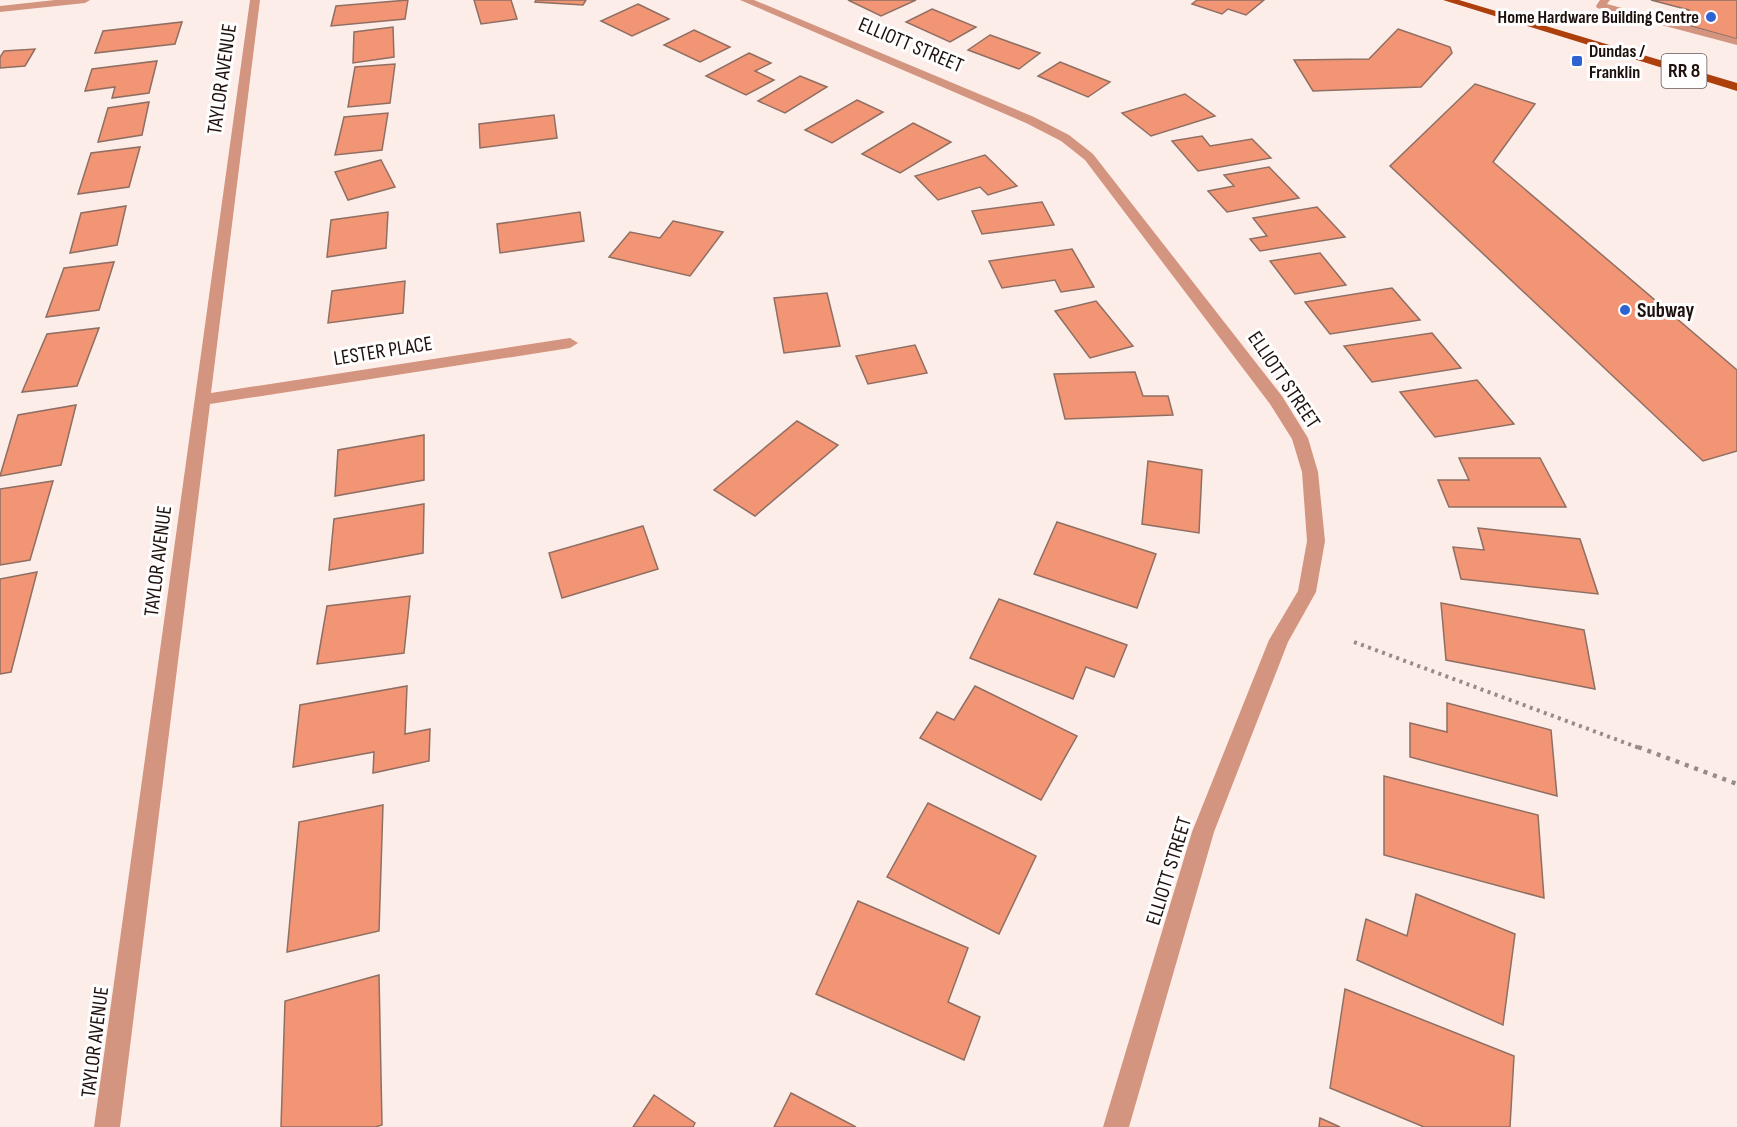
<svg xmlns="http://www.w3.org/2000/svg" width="1737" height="1127" viewBox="0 0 1737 1127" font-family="'Sofia Sans Condensed',sans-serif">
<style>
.building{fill:#f29574;stroke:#8f6f63;stroke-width:1.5}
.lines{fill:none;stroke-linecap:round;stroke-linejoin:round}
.path-far1{stroke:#988a85;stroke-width:4;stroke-dasharray:3 4.5;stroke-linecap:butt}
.path{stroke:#988a85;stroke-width:4.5;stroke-dasharray:4 6;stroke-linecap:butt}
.service{fill:#d3957f;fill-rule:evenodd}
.minor{fill:#d3957f;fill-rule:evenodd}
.primary{fill:#ad3f0c;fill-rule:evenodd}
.poi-dot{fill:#3063d2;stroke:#fefefe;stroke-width:2}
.labels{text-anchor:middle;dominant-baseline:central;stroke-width:6;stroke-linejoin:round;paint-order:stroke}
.far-poi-label{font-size:18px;font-weight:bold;fill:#1e110d;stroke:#fefefe;text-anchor:end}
.shield{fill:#fefefe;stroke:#615855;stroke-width:1.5}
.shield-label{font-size:20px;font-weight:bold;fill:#1e110d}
.street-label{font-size:21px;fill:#1e110d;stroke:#fefefe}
.poi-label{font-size:21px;font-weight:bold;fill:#1e110d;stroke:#fefefe;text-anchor:start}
</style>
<rect width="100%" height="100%" fill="#fdede8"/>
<g class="building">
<path d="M408,0L405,19L331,26L336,6Z"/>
<path d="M474,0H511L517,19L481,24Z"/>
<path d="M536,0H586L583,5L535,2Z"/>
<path d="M848,0H916L881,16Z"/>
<path d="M1197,0H1264L1246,15L1228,9L1222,14L1192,4Z"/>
<path d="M1651,0H1737V39L1680,23L1689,10Z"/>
<path d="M638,4L669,19L632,36L601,21Z"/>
<path d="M932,9L976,27L950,42L906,22Z"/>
<path d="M182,22L175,44L95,53L103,31Z"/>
<path d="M393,27L394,57L353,63L354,32Z"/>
<path d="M1398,29L1450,47L1452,53L1421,87L1313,91L1294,60L1369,59Z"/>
<path d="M694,30L730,47L700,62L664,45Z"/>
<path d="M990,35L1040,53L1019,69L968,50Z"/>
<path d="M35,49L25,66L0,68V57L4,51Z"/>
<path d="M749,53L771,63L755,71L774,80L746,95L706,76Z"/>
<path d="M157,61L149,93L112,98L115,87L85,91L92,69Z"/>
<path d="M1060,62L1110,82L1088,97L1038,76Z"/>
<path d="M395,64L390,103L348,107L355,67Z"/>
<path d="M800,76L827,87L785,113L758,101Z"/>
<path d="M1475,84L1535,104L1493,162L1737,370V451L1703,461L1390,166Z"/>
<path d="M1185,94L1215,116L1151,136L1122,113Z"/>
<path d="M857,100L883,112L832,143L805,130Z"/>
<path d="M149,102L142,135L98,142L108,108Z"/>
<path d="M388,113L382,150L335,155L344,117Z"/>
<path d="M554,115L557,138L480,148L479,124Z"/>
<path d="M913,123L951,142L900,173L862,154Z"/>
<path d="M1202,136L1210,146L1252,139L1271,158L1198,171L1172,141Z"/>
<path d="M140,147L129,187L78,194L91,153Z"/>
<path d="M985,155L1017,186L988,195L980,187L938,200L915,176Z"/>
<path d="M381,160L395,187L348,200L335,172Z"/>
<path d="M1269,167L1299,198L1227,212L1208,191L1234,186L1224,175Z"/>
<path d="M1042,202L1054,225L982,234L972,211Z"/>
<path d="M126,206L117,245L70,253L81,213Z"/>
<path d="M1317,207L1345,237L1260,251L1250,239L1267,236L1253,218Z"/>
<path d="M388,212L386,248L327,257L331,220Z"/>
<path d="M580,212L584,241L500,253L497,224Z"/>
<path d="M673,221L723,232L690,276L609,257L630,232L660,238Z"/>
<path d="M1072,249L1094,287L1061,292L1055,280L1002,288L989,261Z"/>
<path d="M1320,253L1346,285L1295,294L1270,261Z"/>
<path d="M114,262L99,310L46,317L64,268Z"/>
<path d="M405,281L403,313L328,323L332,291Z"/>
<path d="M1392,288L1420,320L1330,334L1305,302Z"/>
<path d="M827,293L840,346L784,353L774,298Z"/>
<path d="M1096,301L1133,346L1090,358L1055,311Z"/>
<path d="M99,328L77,386L22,392L47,334Z"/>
<path d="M1432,333L1461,368L1372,382L1344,346Z"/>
<path d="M915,345L927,373L868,384L856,356Z"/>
<path d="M1135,372L1143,396H1168L1173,415L1065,419L1054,374Z"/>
<path d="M1477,380L1514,424L1435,437L1400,392Z"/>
<path d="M76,405L61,465L0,476L18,415Z"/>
<path d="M797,421L838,445L755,516L714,490Z"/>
<path d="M424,435V480L335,496L338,450Z"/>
<path d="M1459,458H1540L1566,507H1449L1438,480H1469Z"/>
<path d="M1148,461L1202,470L1199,533L1142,524Z"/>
<path d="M53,481L30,560L0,565V489Z"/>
<path d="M424,504L423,553L329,570L334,519Z"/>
<path d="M1057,522L1156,554L1137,608L1034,574Z"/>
<path d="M643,526L658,569L562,598L549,553Z"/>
<path d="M1478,528L1580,539L1598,594L1461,579L1453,547L1484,550Z"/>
<path d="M37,572L11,672L0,674V579Z"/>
<path d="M410,596L404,653L317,664L327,606Z"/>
<path d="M999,599L1127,645L1114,677L1086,667L1073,699L970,658Z"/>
<path d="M1441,603L1584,630L1595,689L1446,660Z"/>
<path d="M407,686L405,734L430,729L429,761L373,773L374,752L293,767L300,705Z"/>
<path d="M975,686L1077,736L1041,800L920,738L937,712L954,720Z"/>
<path d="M1447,703L1551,730L1557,796L1410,757V723L1447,732Z"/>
<path d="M1384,776L1538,815L1544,898L1384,855Z"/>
<path d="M928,803L1036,856L999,934L887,877Z"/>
<path d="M383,805L379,931L287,952L299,822Z"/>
<path d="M1416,894L1515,934L1503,1025L1357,960L1366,919L1407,936Z"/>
<path d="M858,901L968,948L948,1002L980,1017L964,1060L816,994Z"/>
<path d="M379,975L382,1125L375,1127H281L285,1001Z"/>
<path d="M1345,989L1514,1056L1510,1127H1424L1330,1088Z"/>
<path d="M791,1093L856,1127H774Z"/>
<path d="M654,1095L695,1123L693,1127H633Z"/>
<path d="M1320,1118L1340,1127H1319Z"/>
</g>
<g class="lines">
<path class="path-far1" d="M1354,642L1642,749"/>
<path class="path" d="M1638,747L1737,784"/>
<path class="service" d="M1600,0H1610L1607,4L1737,39V45L1597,8L1596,6Z"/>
<g class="minor">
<path d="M55,0H90L85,3L0,12V6Z"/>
<path d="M250,0H260L211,393L570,338L578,343L570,348L210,404L120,1127H94Z"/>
<path d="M740,0H754L1034,117L1069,135L1093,154L1282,396L1308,438L1318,472L1325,541L1316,592L1288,642L1214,832L1129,1127H1103L1192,832L1269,640L1298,591L1307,541L1302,472L1292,439L1270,404L1085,160L1061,141L1026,123Z"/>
</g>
<path class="primary" d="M1443,0H1459L1737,83V91Z"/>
</g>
<g class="poi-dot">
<circle cx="1711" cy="17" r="6"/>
<rect x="1571" y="55" width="12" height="12" rx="3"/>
<circle cx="1625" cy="310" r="6"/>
</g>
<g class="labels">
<g class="far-poi-label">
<text x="1699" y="17">Home Hardware Building Centre</text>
<text x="1589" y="51" text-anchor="start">Dundas /<tspan x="1589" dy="21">Franklin</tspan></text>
</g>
<rect class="shield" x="1661.5" y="54" width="45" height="34" rx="4.5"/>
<g class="shield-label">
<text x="1684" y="71">RR 8</text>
</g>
<g class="street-label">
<text transform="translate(911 45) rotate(23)">ELLIOTT STREET</text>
<text transform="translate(222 79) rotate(-82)">TAYLOR AVENUE</text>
<text transform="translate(383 351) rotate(-9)">LESTER PLACE</text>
<text transform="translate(1284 380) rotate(56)">ELLIOTT STREET</text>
<text transform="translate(158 561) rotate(-83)">TAYLOR AVENUE</text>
<text transform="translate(1169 871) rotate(-73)">ELLIOTT STREET</text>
<text transform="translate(95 1042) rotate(-83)">TAYLOR AVENUE</text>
</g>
<g class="poi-label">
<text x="1637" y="310">Subway</text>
</g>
</g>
</svg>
